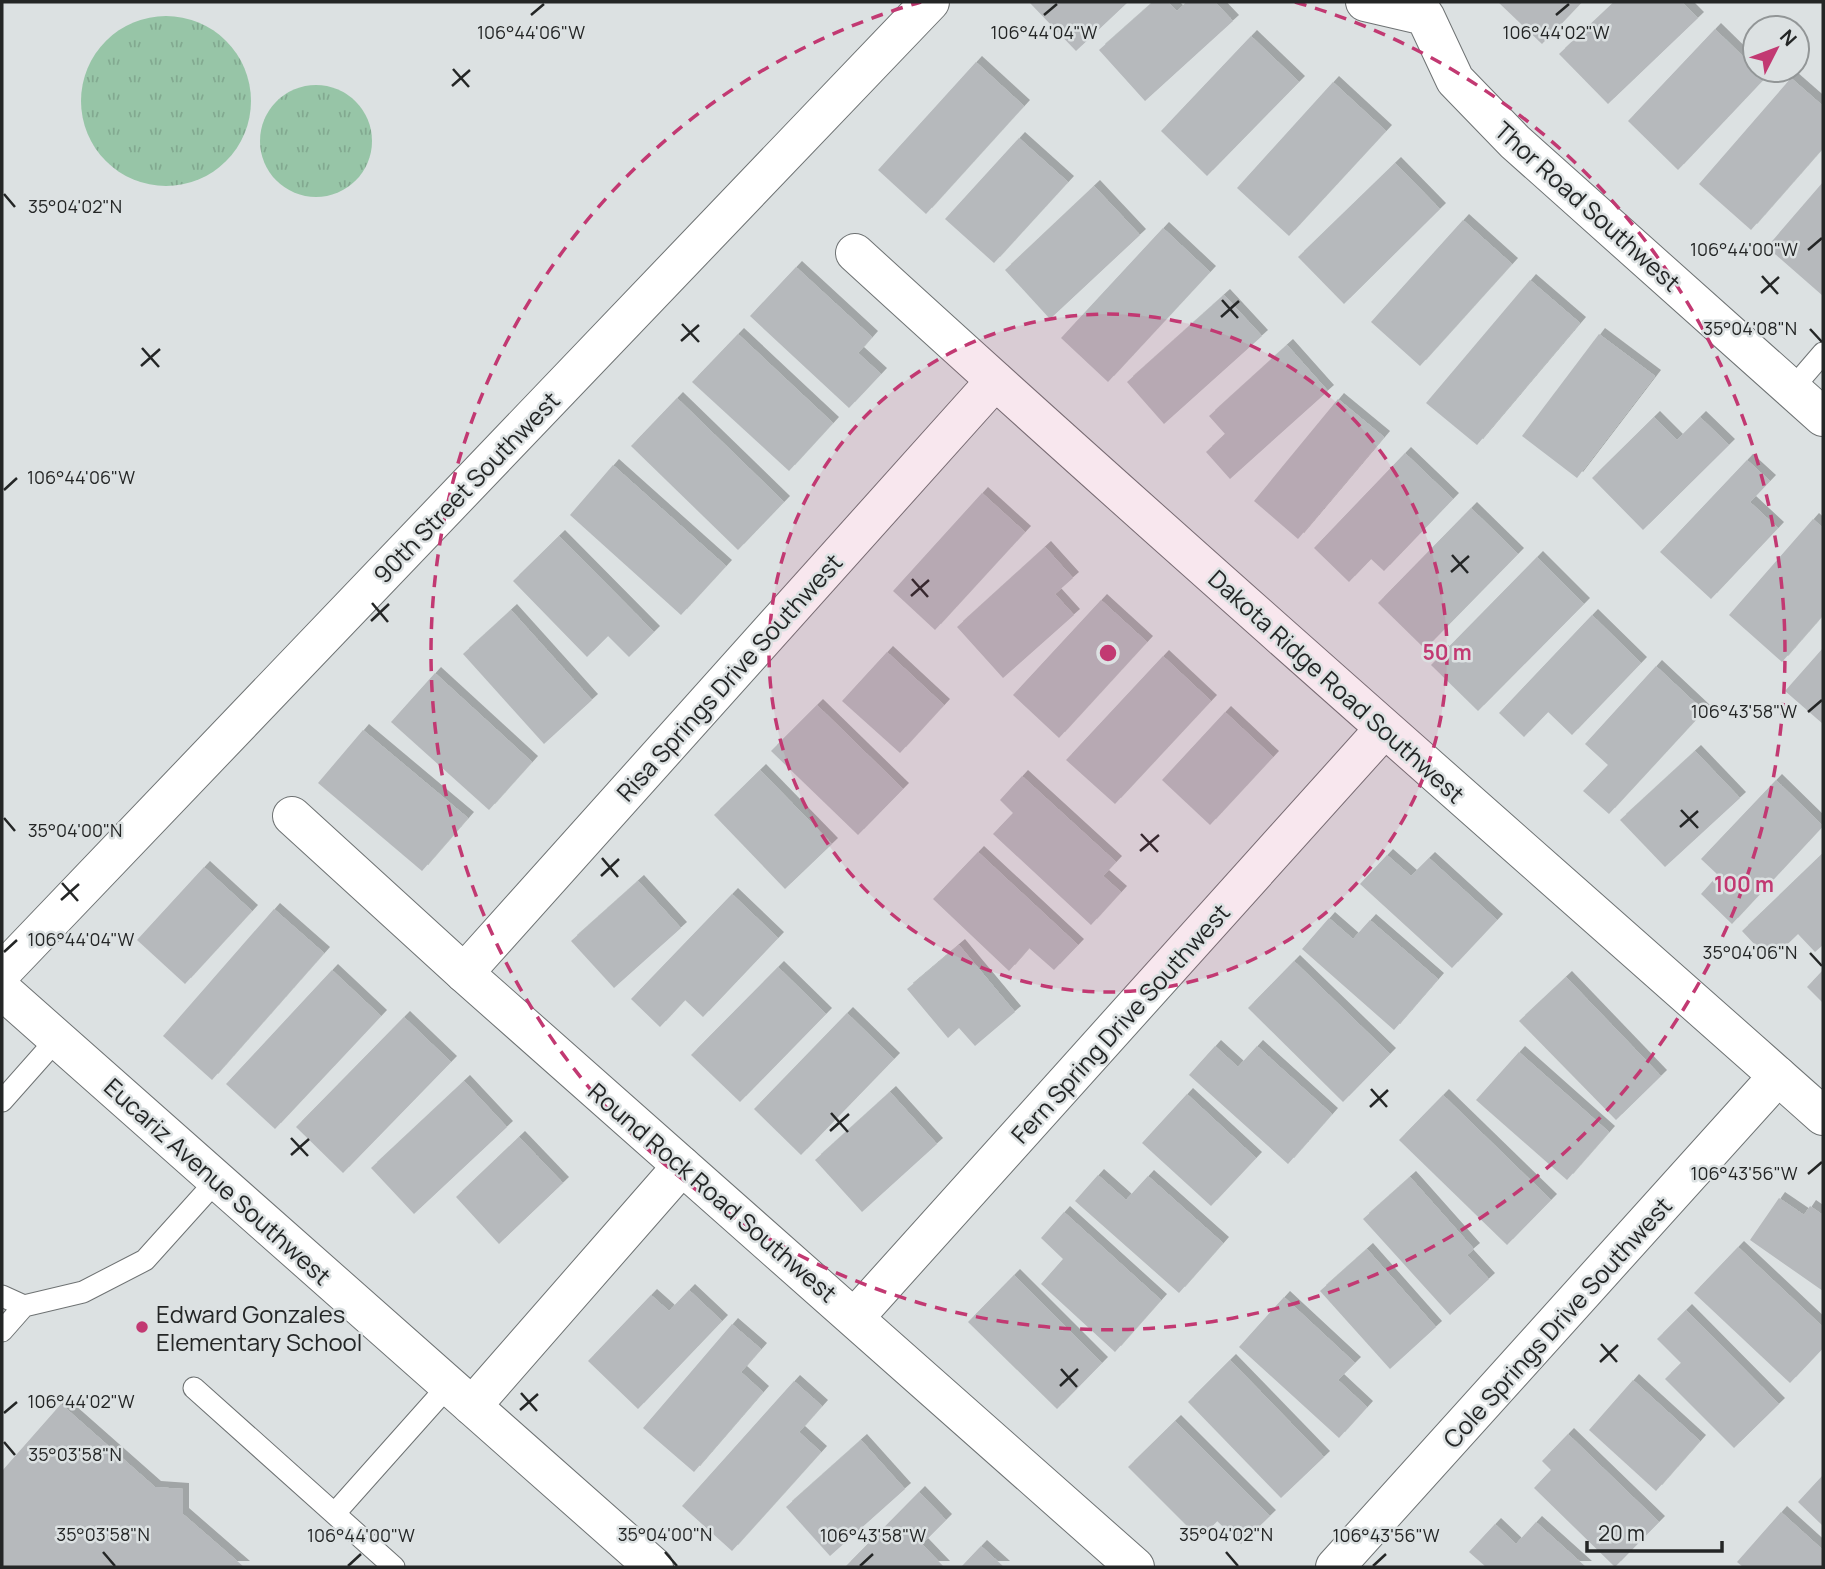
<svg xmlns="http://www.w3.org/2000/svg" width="1825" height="1569" viewBox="0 0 1825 1569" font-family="Manrope,sans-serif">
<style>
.park{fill:url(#park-tufts)}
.building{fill:#b6b9bc;filter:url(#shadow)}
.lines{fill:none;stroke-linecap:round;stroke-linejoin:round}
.lane-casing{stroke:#6e7273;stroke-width:23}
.street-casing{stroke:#6e7273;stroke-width:40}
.secondary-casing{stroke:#6e7273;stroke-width:40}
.lane{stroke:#fff;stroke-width:21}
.street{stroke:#fff;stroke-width:38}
.secondary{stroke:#fff;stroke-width:38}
.ticks{fill:none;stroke:#242626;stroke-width:2.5}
.ring{fill:none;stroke:#c23972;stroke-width:3.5;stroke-dasharray:12 9}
.poi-dot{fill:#c23972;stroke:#dce1e2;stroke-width:2.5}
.labels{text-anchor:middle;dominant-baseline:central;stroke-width:5;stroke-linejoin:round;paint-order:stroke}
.street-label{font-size:24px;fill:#242626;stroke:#dce1e2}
.poi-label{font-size:24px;fill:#242626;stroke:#dce1e2;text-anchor:start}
.ticks-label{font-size:18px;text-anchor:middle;fill:#242626;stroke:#dce1e2;stroke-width:5;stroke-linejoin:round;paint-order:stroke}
.centre{fill:#c23972;stroke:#dce1e2;stroke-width:3.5}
.ring-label{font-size:21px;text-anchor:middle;font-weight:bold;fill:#c23972;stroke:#dce1e2;stroke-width:5;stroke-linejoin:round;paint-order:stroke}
</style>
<defs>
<pattern id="park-tufts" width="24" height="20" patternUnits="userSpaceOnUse" patternTransform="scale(1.75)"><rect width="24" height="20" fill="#97c5a7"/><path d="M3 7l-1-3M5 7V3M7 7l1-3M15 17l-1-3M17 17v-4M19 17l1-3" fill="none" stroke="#82a990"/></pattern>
<filter id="shadow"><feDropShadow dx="6" dy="-6" stdDeviation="0" flood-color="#0004"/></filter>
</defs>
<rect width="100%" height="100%" fill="#dce1e2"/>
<g class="park">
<circle cx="166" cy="101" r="85"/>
<circle cx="316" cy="141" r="56"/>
</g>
<g class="building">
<path d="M1029,2H1128L1076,51Z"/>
<path d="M1153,2H1168L1177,11L1187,2H1215L1233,21L1145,101L1099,50Z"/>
<path d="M1498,2H1582L1542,44Z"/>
<path d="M1614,2H1682L1698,18L1608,104L1559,54Z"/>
<path d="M1715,29L1765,78L1678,170L1628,121Z"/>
<path d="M1251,36L1299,82L1207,176L1161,131Z"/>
<path d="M976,62L1024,106L926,214L878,170Z"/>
<path d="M1791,78L1823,106V148L1751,230L1699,184Z"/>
<path d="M1333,82L1386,131L1289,236L1237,188Z"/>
<path d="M1019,138L1068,182L994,263L945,219Z"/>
<path d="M1395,163L1440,209L1344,304L1298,257Z"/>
<path d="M1823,182V296L1767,247Z"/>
<path d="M1094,186L1140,235L1050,319L1005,270Z"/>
<path d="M1463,220L1512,264L1420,366L1371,322Z"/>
<path d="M1163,228L1210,272L1108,382L1061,338Z"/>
<path d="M796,267L872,337L858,353L881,374L849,408L750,316Z"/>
<path d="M1530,280L1580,323L1477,445L1426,403Z"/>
<path d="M1224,295L1262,336L1164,424L1127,382Z"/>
<path d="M738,334L833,423L789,471L692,382Z"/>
<path d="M1599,334L1655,376L1577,478L1522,436Z"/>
<path d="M1287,345L1328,391L1230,479L1206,452L1225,434L1209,416Z"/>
<path d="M677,398L784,502L738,550L631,446Z"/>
<path d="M1338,399L1384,437L1298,539L1254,501Z"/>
<path d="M1654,417L1677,440L1700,417L1729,445L1643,530L1592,478Z"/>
<path d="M1405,453L1453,499L1384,571L1371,559L1349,582L1314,548Z"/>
<path d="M1747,460L1770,481L1750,502L1778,528L1711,599L1660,552Z"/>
<path d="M613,465L726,566L681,615L570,515Z"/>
<path d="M982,493L1025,532L935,630L893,591Z"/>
<path d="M1471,508L1518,554L1425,649L1378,603Z"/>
<path d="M1813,519L1823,528V615L1782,662L1729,615Z"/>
<path d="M559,536L654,632L629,657L608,636L587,657L513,581Z"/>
<path d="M1045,547L1073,578L1055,594L1074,615L1003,678L957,627Z"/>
<path d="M1537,557L1584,604L1478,711L1431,665Z"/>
<path d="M1101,600L1147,642L1059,738L1013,695Z"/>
<path d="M511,610L592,700L544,744L463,654Z"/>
<path d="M1592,615L1641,663L1572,735L1548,712L1524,737L1499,713Z"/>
<path d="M1823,648V724L1785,691Z"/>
<path d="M887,652L944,705L900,753L842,701Z"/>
<path d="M1163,656L1211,701L1115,804L1066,760Z"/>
<path d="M1656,666L1704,711L1609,814L1583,791L1608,765L1585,744Z"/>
<path d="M435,673L532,762L489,810L391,722Z"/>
<path d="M817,705L903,789L858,835L771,751Z"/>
<path d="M1225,712L1273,757L1210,825L1162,780Z"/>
<path d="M363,730L468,818L422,871L318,783Z"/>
<path d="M1695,751L1740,798L1665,867L1620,820Z"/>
<path d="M760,770L832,844L785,889L714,815Z"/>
<path d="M1022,776L1116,862L1103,876L1121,892L1091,925L993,834L1013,813L1000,800Z"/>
<path d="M1776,780L1823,826L1732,924L1701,894L1718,875L1701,859Z"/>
<path d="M978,852L1078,945L1054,970L1029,948L1009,971L933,899Z"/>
<path d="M1823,853V945L1815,952L1798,934L1770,961L1742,931Z"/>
<path d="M1387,855L1411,876L1429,858L1497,920L1452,968L1360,884Z"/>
<path d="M204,867L252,911L185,984L137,940Z"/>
<path d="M638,881L681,928L614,988L571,941Z"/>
<path d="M732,894L778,938L703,1017L685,1000L660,1027L631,999Z"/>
<path d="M274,909L324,953L212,1080L163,1036Z"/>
<path d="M1329,918L1353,939L1370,920L1438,979L1394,1030L1302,949Z"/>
<path d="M959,945L1015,1012L975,1046L959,1028L948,1038L907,989Z"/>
<path d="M1294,961L1390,1054L1343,1102L1248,1008Z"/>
<path d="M778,967L826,1014L740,1102L691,1055Z"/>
<path d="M332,970L381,1016L275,1129L226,1084Z"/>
<path d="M1823,970V1003L1807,987Z"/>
<path d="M1566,977L1661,1076L1616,1120L1519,1021Z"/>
<path d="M847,1013L894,1059L801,1155L754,1109Z"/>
<path d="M404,1017L451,1062L343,1173L296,1127Z"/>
<path d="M1215,1046L1238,1067L1257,1046L1332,1114L1288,1164L1189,1075Z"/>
<path d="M1519,1052L1609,1132L1567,1180L1476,1100Z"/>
<path d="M464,1081L507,1127L414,1214L371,1168Z"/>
<path d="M890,1092L937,1144L862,1212L815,1160Z"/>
<path d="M1187,1094L1256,1158L1211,1206L1142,1143Z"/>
<path d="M1443,1095L1551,1200L1507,1245L1399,1140Z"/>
<path d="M519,1137L563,1183L499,1244L456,1197Z"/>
<path d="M1098,1175L1126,1200L1148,1176L1223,1243L1179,1293L1075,1201Z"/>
<path d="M1410,1177L1474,1249L1467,1255L1489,1279L1450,1315L1363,1219Z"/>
<path d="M1779,1198L1804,1215L1810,1206L1823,1215V1291L1750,1240Z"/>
<path d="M1064,1212L1161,1300L1115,1352L1041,1284L1063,1259L1041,1238Z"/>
<path d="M1738,1247L1823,1327V1348L1790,1383L1694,1293Z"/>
<path d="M1367,1249L1436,1327L1390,1369L1320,1291Z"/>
<path d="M1014,1275L1102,1363L1057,1409L968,1322Z"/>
<path d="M689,1290L722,1321L638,1409L588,1361L651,1295L669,1311Z"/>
<path d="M1284,1297L1355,1363L1338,1380L1367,1407L1339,1438L1239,1347Z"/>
<path d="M1686,1310L1779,1404L1734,1448L1665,1379L1681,1363L1657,1339Z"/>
<path d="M732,1324L761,1349L741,1372L763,1392L694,1472L643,1428Z"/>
<path d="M1230,1360L1324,1457L1281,1498L1188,1402Z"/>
<path d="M1633,1380L1700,1441L1656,1491L1589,1430Z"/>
<path d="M794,1381L822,1406L799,1432L821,1452L732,1551L682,1506Z"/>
<path d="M61,1404L155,1487L183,1489V1514L244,1567H2V1471Z"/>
<path d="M1175,1421L1270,1516L1241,1544L1217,1521L1200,1539L1128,1467Z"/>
<path d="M1568,1434L1659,1522L1615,1567L1534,1488L1551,1470L1542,1461Z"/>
<path d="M861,1440L905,1489L830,1556L786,1507Z"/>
<path d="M1823,1475V1526L1798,1502Z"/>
<path d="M919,1492L946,1520L922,1544L944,1567H845Z"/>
<path d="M1781,1512L1823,1550V1567H1743L1737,1562Z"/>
<path d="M1536,1522L1586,1567H1486L1469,1552L1495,1524L1516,1544Z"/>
<path d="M981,1546L1004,1567H961Z"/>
</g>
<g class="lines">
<g class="lane-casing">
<g id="lane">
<path d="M1792,389L1823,353"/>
<path d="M2,1101L57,1039"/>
<path d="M2,1296L24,1306"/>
<path d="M2,1331L24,1306L83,1292L145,1260L217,1180"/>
<path d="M194,1388L394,1567"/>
<path d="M335,1513L449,1385"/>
</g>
</g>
<g class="street-casing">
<g id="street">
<path d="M1365,2L1425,16L1455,80L1515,142L1823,417"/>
<path d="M855,253C1174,545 1500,829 1823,1116"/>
<path d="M292,816L464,973L1135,1567"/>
<path d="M464,973L995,381"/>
<path d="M855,1317L1384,729"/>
<path d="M472,1406L682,1166"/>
<path d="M1335,1567L1778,1076"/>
</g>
</g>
<g class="secondary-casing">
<g id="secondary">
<path d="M2,972L930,2"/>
<path d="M2,990L654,1567"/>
</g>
</g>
<use href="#lane" class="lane"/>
<use href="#street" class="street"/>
<use href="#secondary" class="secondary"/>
</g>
<path class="ticks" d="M531,15L544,4M1044,15L1057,4M1556,15L1569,4M453,69L469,87M452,86L470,70M4,194L15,207M1808,250L1822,238M1762,276L1778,294M1761,293L1779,277M1222,300L1238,318M1221,317L1239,301M682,324L699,342M1810,329L1822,342M681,341L699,325M142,348L159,367M141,366L160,349M4,490L17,478M1452,555L1468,573M1451,572L1469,556M912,579L928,597M911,596L929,580M372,603L388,622M371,621L389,604M1808,712L1822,700M1681,810L1698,828M4,818L15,831M1680,827L1698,811M1141,834L1158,852M1140,851L1159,835M602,858L618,877M601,876L619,859M62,883L78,901M61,900L79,884M4,952L17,940M1810,953L1822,966M1371,1089L1387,1107M1370,1107L1388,1090M831,1113L848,1132M830,1131L849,1114M291,1138L308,1156M291,1155L309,1139M1808,1174L1822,1162M1601,1344L1617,1362M1600,1362L1618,1345M1061,1369L1077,1387M1060,1386L1078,1369M521,1393L537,1411M520,1410L538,1394M4,1413L17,1402M4,1442L15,1455M103,1552L115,1566M665,1552L677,1566M1226,1552L1238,1566M348,1566L361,1554M860,1566L873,1554M1373,1566L1386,1554"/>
<circle cx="1108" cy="653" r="339" fill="#c23972" fill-opacity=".12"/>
<g class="ring">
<circle cx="1108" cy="653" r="339"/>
<path d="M1295 2A677 677 0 1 1 921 2"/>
</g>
<circle class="poi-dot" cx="142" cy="1327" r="7"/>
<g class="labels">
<g class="street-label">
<text transform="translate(1588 206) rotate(42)">Thor Road Southwest</text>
<text transform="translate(466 487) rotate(-46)">90th Street Southwest</text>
<text transform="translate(729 677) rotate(-48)">Risa Springs Drive Southwest</text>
<text transform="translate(1337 686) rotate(42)">Dakota Ridge Road Southwest</text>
<text transform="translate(1120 1023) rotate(-48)">Fern Spring Drive Southwest</text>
<text transform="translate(218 1181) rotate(42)">Eucariz Avenue Southwest</text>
<text transform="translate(713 1192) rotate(41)">Round Rock Road Southwest</text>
<text transform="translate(1557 1322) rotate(-48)">Cole Springs Drive Southwest</text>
</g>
<g class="poi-label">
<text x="156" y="1313">Edward Gonzales<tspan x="156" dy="28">Elementary School</tspan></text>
</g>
</g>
<g class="ticks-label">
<text x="1044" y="39">106°44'04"W</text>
<text x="531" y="39">106°44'06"W</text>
<text x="1556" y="39">106°44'02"W</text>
<text x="75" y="213">35°04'02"N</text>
<text x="1744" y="256">106°44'00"W</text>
<text x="1750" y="335">35°04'08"N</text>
<text x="81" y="484">106°44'06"W</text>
<text x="1744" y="718">106°43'58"W</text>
<text x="75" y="837">35°04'00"N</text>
<text x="81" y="946">106°44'04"W</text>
<text x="1750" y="959">35°04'06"N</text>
<text x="1744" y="1180">106°43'56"W</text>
<text x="81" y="1408">106°44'02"W</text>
<text x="75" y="1461">35°03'58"N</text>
<text x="103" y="1541">35°03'58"N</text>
<text x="665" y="1541">35°04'00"N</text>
<text x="1226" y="1541">35°04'02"N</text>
<text x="361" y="1542">106°44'00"W</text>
<text x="873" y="1542">106°43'58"W</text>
<text x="1386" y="1542">106°43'56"W</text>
</g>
<circle cx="1108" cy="653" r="10" class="centre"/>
<g class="ring-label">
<text x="1447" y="660">50 m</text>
<text x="1744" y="892">100 m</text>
</g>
<rect width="1825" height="1569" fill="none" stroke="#242626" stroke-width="7"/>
<g transform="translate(1776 49) rotate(48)"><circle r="33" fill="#dce1e2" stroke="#929697" stroke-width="2"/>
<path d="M0-5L12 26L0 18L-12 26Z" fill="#c23972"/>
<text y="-10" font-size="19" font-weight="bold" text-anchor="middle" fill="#242626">N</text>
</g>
<path d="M1587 1541v10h135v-10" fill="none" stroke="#242626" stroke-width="3.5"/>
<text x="1598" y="1541" font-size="21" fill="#242626" stroke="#dce1e2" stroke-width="5" paint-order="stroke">20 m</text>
</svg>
